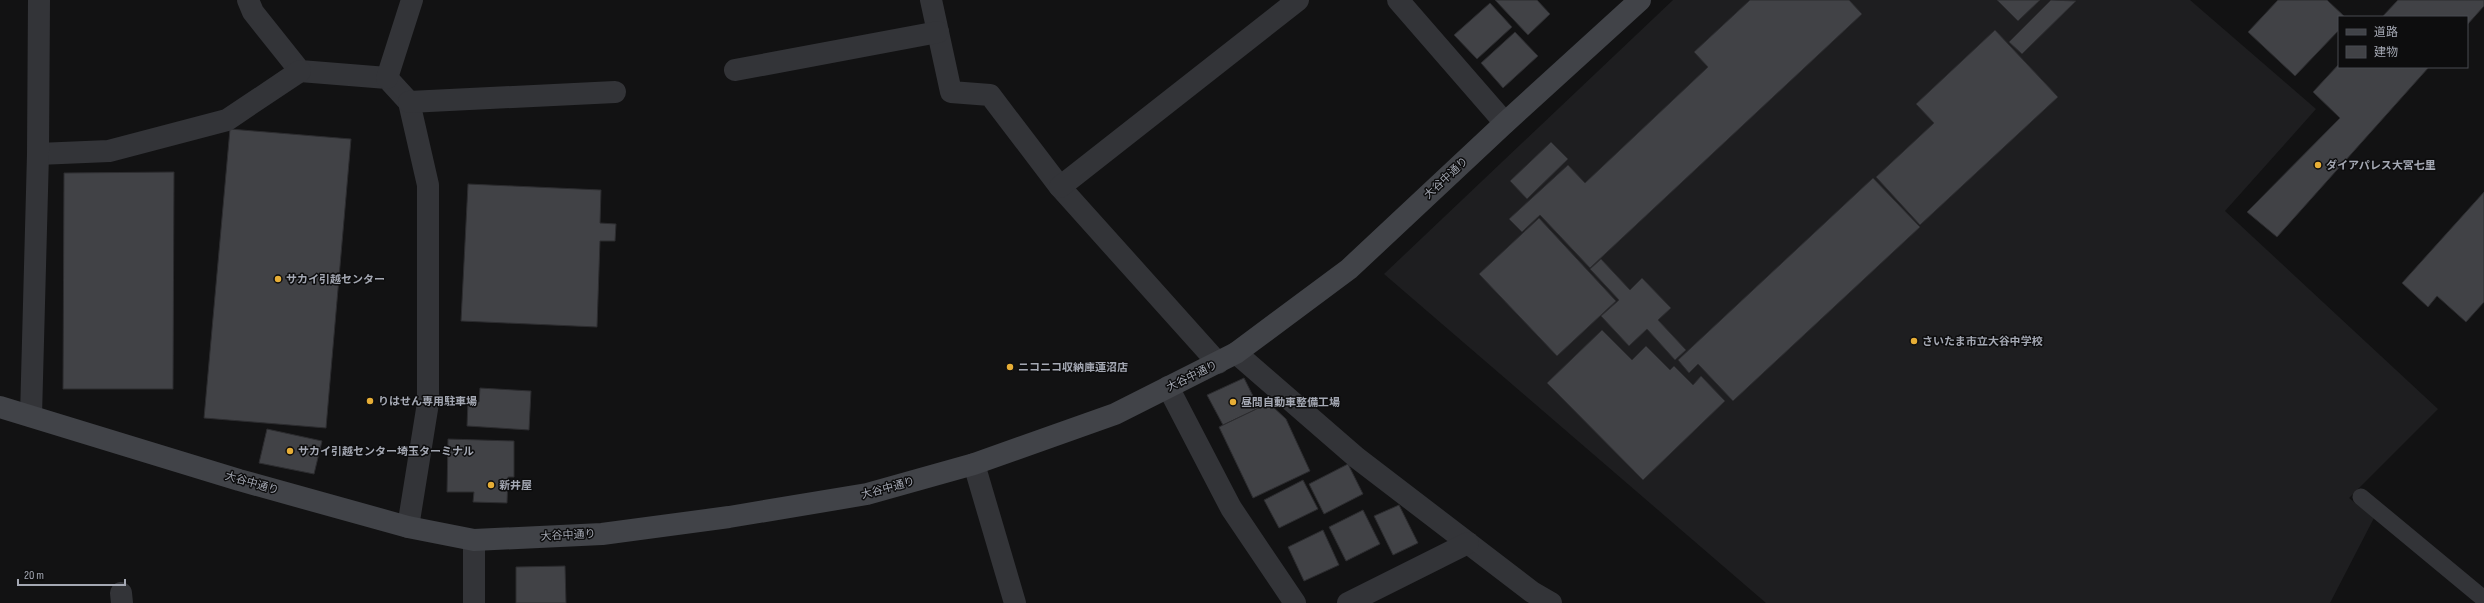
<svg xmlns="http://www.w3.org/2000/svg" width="2484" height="603" viewBox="0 0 2484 603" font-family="'Sofia Sans Condensed','Noto Sans JP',sans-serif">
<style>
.built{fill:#1e1e20}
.building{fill:#414246;stroke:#2c2c2f}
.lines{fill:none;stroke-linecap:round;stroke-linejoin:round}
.lane{stroke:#333438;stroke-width:17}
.street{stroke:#333438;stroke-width:22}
.secondary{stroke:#414348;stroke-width:22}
.poi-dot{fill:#e7ae36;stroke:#0d0d0e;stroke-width:1.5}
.labels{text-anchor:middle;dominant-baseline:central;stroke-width:3;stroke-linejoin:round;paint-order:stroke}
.poi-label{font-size:11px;font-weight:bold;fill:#a4a8b3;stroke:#0d0d0e;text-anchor:start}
.street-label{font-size:11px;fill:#a4a8b3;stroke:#0d0d0e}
</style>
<rect width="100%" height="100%" fill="#121213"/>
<path class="built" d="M1673,0H2190L2316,109L2225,211L2438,409L2349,498L2374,518L2330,603H1766L1384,274Z"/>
<g class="building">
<path d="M1495,0H1537L1550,14L1528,35Z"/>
<path d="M1750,0H1849L1862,14L1590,268L1540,215L1522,232L1509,219L1568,165L1585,183L1708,67L1694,52Z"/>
<path d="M1997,0H2040L2018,21Z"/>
<path d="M2051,0L2076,1L2022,54L2009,42Z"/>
<path d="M2278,0H2327L2345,17H2339V30L2295,76L2248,32Z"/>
<path d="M2398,0H2484V6L2467,25V17H2382Z"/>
<path d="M1490,3L1512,27L1477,59L1454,35Z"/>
<path d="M1995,30L2058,97L1920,225L1876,177L1934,123L1916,104Z"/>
<path d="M1515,32L1538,56L1503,88L1481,63Z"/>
<path d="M2339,64V67H2429L2277,237L2247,212L2340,118L2313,92Z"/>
<path d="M230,129L351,139L326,428L204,418Z"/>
<path d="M1551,142L1568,159L1527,199L1510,181Z"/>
<path d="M174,172L173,389H63L64,173Z"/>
<path d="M1873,178L1920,227L1733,401L1698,364L1689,373L1678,360Z"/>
<path d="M468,184L601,190L600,223L616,224L615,241H600L597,327L461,321Z"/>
<path d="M2484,192V302L2466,322L2437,296L2428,307L2402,283Z"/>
<path d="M1539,218L1616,301L1557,356L1479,274Z"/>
<path d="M1601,259L1630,290L1642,278L1671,308L1658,320L1686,350L1675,360L1647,329L1629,346L1601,316L1619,300L1590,269Z"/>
<path d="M1602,330L1632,360L1646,346L1670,370L1674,366L1693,385L1701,376L1725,401L1643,480L1547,383Z"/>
<path d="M1244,378L1259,408L1223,425L1207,395Z"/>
<path d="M480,388L531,391L529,430L467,426L468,401L479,402Z"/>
<path d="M1269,403L1286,419L1310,471L1253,498L1219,427Z"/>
<path d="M267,429L322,441L314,474L259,463Z"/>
<path d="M448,439L514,441V477H508L507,503L473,502L474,492H447Z"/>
<path d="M1348,464L1363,494L1324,514L1309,484Z"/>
<path d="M1303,480L1318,509L1279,528L1264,500Z"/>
<path d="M1399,505L1418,543L1393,555L1374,516Z"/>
<path d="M1363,510L1380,544L1346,561L1329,527Z"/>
<path d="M1323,530L1339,565L1304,581L1288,547Z"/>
<path d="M565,566L566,603H516V567Z"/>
</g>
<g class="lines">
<path class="lane" d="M2361,497L2484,599"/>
<g class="street">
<path d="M248,0L253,12L300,71L387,78L409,102L428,185V403L408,527"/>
<path d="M931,0L951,92L990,95L1060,187L1218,363"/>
<path d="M1398,0L1505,123"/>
<path d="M735,70L938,32"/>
<path d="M387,78L412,0"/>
<path d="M409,102L615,92"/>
<path d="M38,154L109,151L227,120L300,71"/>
<path d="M1060,187L1298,0"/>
<path d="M1236,353L1357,458L1532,592L1551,603"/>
<path d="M1168,387L1231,508L1295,603"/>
<path d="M31,416L38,154L39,0"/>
<path d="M974,464L1015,603"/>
<path d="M474,540V603"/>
<path d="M121,593L122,603"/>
<path d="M1348,603L1468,543"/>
</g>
<path class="secondary" d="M0,407L239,480L408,527L474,540L602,534L729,517L867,494L974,464L1115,414L1236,353L1349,269L1505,123L1640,0"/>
</g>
<g class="poi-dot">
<circle cx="2318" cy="165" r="4"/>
<circle cx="278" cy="279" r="4"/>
<circle cx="1914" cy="341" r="4"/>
<circle cx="1010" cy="367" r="4"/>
<circle cx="370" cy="401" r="4"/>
<circle cx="1233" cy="402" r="4"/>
<circle cx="290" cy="451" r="4"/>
<circle cx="491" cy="485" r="4"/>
</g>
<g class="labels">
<g class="poi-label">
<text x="2326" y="165">ダイアパレス大宮七里</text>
<text x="286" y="279">サカイ引越センター</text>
<text x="1922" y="341">さいたま市立大谷中学校</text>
<text x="1018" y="367">ニコニコ収納庫蓮沼店</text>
<text x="378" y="401">りはせん専用駐車場</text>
<text x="1241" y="402">昼間自動車整備工場</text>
<text x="298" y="451">サカイ引越センター埼玉ターミナル</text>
<text x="499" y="485">新井屋</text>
</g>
<g class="street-label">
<text transform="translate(1446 178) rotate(-43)">大谷中通り</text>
<text transform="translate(1192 376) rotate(-26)">大谷中通り</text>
<text transform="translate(252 483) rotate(16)">大谷中通り</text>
<text transform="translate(888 488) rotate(-15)">大谷中通り</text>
<text transform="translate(568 535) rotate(-3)">大谷中通り</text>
</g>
</g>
<rect x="2338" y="16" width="130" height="52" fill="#0d0d0e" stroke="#494b50"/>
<rect x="2346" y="29" width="20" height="6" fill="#414348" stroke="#494b50"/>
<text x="2374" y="36" font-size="12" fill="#a4a8b3">道路</text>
<rect x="2346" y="46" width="20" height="12" fill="#414246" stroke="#494b50"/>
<text x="2374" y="56" font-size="12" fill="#a4a8b3">建物</text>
<path d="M18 579v6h107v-6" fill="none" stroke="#a4a8b3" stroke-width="2"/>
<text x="24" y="579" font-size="12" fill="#a4a8b3" stroke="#0d0d0e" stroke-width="3" paint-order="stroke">20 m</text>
</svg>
